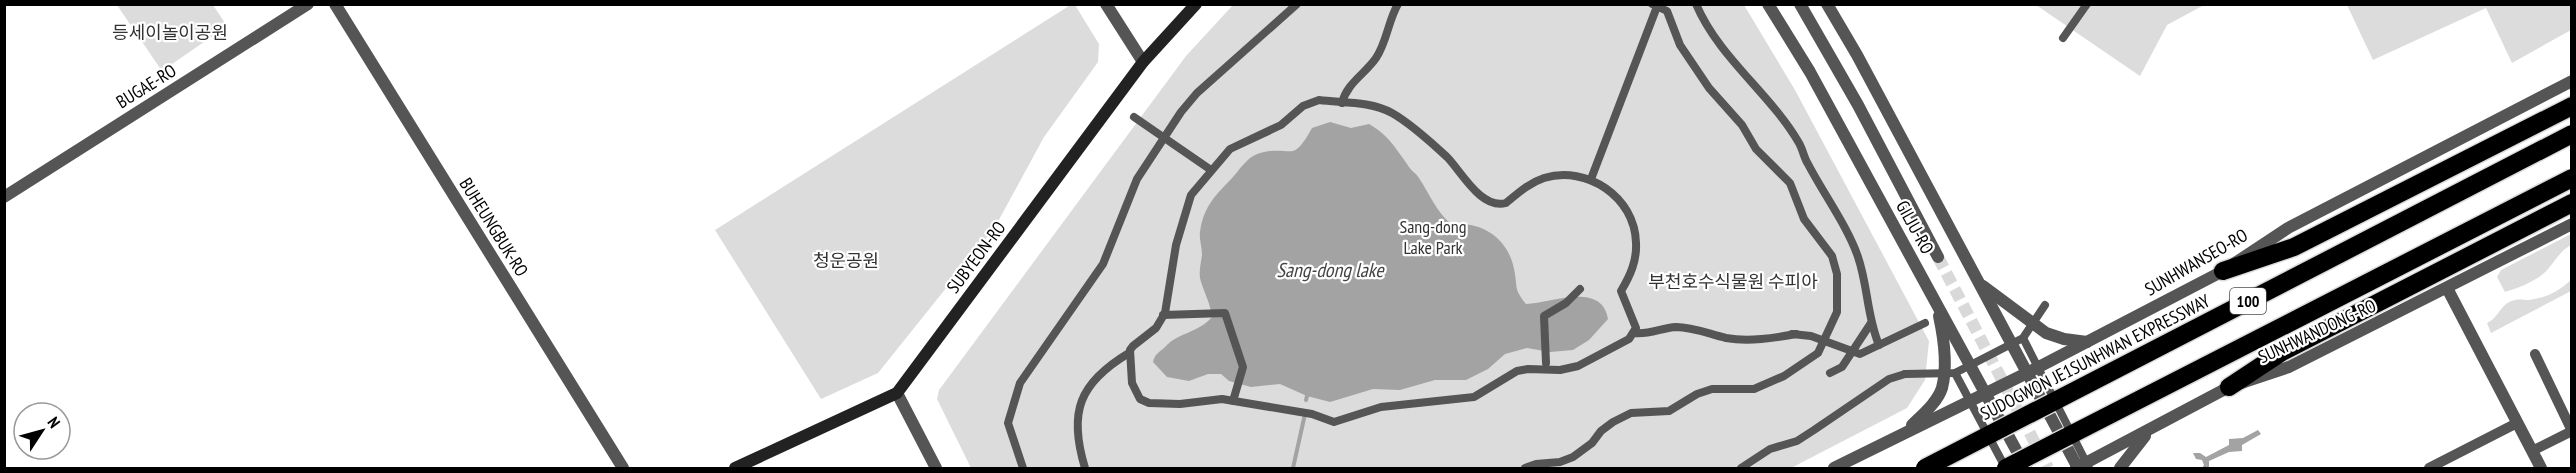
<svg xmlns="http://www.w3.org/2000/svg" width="2576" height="473" viewBox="0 0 2576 473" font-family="'PT Sans Narrow','Noto Sans KR',sans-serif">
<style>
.green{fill:#dcdcdc}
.water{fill:#a3a3a3}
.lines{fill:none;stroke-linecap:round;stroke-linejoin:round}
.stream{stroke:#a3a3a3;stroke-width:4}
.tertiary-tunnel{stroke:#d9d9d9;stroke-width:12;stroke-dasharray:12 6;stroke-linecap:butt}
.motorway-casing{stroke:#dbdbdb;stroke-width:21}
.pedestrian{stroke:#555;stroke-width:8}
.minor{stroke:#555;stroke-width:10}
.tertiary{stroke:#555;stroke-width:12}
.secondary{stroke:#222;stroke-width:12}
.motorway{stroke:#000;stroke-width:18}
.motorway-bridge-casing{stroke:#dbdbdb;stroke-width:21;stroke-linecap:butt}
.pedestrian-bridge{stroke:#555;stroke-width:8}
.motorway-bridge{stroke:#000;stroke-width:18}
.labels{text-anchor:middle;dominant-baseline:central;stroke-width:4.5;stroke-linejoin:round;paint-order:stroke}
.shield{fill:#fff;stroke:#4c4c4c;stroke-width:1.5}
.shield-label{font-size:16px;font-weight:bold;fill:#000}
.park-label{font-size:18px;fill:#333;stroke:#fff}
.street-label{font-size:18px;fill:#000;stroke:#fff}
.water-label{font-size:20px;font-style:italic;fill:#444;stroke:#fff}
</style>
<rect width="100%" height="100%" fill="#fff"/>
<g class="green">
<path d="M1072,4L1075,5L1099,44L1098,62L1044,137L995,227L878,373L821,399L715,230Z"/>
<path d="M117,5H213L227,26L162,71Z"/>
<path d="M1233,5H1744L1795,90L1929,341L1925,380L1907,408L1791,468H971L937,399L939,390L1186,56Z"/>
<path d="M2036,5H2204L2167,25L2140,76Z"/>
<path d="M2347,5H2571V30L2512,63L2486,8L2373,60Z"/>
<path d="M2571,234V245C2560,251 2556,260 2548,269C2539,280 2519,288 2505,292L2497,277L2501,270Z"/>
<path d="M2571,280V291L2491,333L2487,323C2500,317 2500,303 2515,300C2519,299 2525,300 2529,300C2546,298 2559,291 2571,280Z"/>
</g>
<g class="water">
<path d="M1330,122L1351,128L1369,124C1388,135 1395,147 1407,164C1410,170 1416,173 1419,178C1430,195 1436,211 1451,224C1482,221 1508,238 1514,269C1518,287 1513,288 1526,304C1551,303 1602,281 1608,319L1589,340L1573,350L1550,352L1527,348L1505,354L1488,369L1466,380H1435L1400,390L1373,389L1330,402L1307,396L1280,384L1251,387L1229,381L1221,374H1208L1189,381L1167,377L1153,362C1155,353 1159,353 1165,347C1180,331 1197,334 1212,317C1210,301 1203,291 1200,278C1199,269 1201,263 1202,255C1202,247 1199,239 1200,232C1204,205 1216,195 1233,177C1242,167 1248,155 1264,152C1293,146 1292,164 1312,128Z"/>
<path d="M2258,430L2261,434L2242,445V451L2229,452L2209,461V468H2202L2204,465L2202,460L2196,459L2193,453H2200L2206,457L2229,445V439L2243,438Z"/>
</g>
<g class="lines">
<g class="stream">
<path d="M1306,400L1307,396"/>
<path d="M1293,468L1305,414"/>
</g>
<path class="tertiary-tunnel" d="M1938,257L2048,468"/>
<g class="motorway-casing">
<g id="motorway">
<path d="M2223,271L2294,247L2572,106"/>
<path d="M2229,387L2282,352L2572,203"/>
</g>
</g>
<g class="pedestrian">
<path d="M1696,4C1719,58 1770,93 1799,143C1803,150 1804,158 1808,164C1823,193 1848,227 1858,257C1868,286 1867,317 1879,345"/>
<path d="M2063,38L2087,4"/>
<path d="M1319,100C1343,103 1370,101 1392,113C1408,122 1433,144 1447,157C1461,171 1481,210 1506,203C1518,193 1529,183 1544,178C1587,165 1635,197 1636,243C1637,261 1630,276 1621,291L1636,328L1629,339L1578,366L1560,370L1528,369L1517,371L1474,397L1381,407L1334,422L1312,414L1222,399L1180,404L1149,403L1140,399L1132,383L1130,350L1133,346L1156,328L1165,313L1176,245L1191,195L1230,149L1281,125L1303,106Z"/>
<path d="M1342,103C1347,83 1365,74 1376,58C1387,42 1388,21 1398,4"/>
<path d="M1134,117L1211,170"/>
<path d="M1591,179L1658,4"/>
<path d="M1163,315L1225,313L1243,367L1233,401"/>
<path d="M1634,333C1649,335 1661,328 1676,327C1693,327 1709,334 1726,338C1749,342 1774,338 1796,334"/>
<path d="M1792,334L1811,336L1860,354L1925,323"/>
<path d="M1546,363L1544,316L1566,303L1580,289"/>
<path d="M1830,373L1842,367L1871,323"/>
<path d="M1023,468L1008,423L1020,383L1103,264L1137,179L1181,112L1197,93L1297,4"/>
<path d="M1085,468C1068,412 1079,383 1129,353"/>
<path d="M1525,468L1536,464L1560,462L1573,457L1592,443L1601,431L1613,422L1631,413L1669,411L1697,394L1712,389H1754L1784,376L1818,353L1837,312V274L1832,256L1804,219L1790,183L1756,149L1742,125L1709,88L1680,45L1667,11L1652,4"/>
<path d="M1741,468L1770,449L1797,441L1814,430L1889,379L1905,374"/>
</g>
<g class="minor">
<path d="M2532,451L2572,431L2535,354"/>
<path d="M2429,468L2517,423"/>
</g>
<g class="tertiary">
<path d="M335,4L623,468"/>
<path d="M1106,4L1143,62"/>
<path d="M1768,4L1810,72L2026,468"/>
<path d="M1800,4L1858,105L1938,257"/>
<path d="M1827,4L1857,55L2078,468"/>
<path d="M4,197L308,4"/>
<path d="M1983,286L2046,333L2064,339L2087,342"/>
<path d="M2447,288L2541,468"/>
<path d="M897,393L936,468"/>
<path d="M1912,425C1922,415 1937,403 1942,388C1948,365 1944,339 1939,316"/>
<path d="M1834,468L2027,373L2223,271L2288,228L2572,81"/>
<path d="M2076,468L2229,387L2289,367L2572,224"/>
<path d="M2120,468L2145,436"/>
</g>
<path class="secondary" d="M735,468L897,393L1143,62L1196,4"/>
<use href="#motorway" class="motorway"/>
<g class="motorway-bridge-casing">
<g id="motorway-bridge">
<path d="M1925,468L2572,134"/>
<path d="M2006,468L2572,178"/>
</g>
</g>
<g class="pedestrian-bridge">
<path d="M2023,338L2089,468"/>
<path d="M1955,373L2005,467"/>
<path d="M1905,374L1955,373L2023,338L2045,305"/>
</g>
<use href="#motorway-bridge" class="motorway-bridge"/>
</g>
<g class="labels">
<rect class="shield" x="2230" y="288" width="36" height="26" rx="4.5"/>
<g class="shield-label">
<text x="2248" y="301">100</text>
</g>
<g class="park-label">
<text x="170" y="32">등세이놀이공원</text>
<text x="1433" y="226">Sang-dong<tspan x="1433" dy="21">Lake Park</tspan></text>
<text x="846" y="260">청운공원</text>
<text x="1733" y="281">부천호수식물원 수피아</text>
</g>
<g class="street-label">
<text transform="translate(146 86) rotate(-32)">BUGAE-RO</text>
<text transform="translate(494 227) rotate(58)">BUHEUNGBUK-RO</text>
<text transform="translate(1915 227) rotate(61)">GILJU-RO</text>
<text transform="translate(976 257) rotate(-53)">SUBYEON-RO</text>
<text transform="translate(2196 262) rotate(-30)">SUNHWANSEO-RO</text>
<text transform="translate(2317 331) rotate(-25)">SUNHWANDONG-RO</text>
<text transform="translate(2095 357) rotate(-27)">SUDOGWON JE1SUNHWAN EXPRESSWAY</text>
</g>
<g class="water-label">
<text x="1330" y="270">Sang-dong lake</text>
</g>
</g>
<rect width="2576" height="473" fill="none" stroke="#000000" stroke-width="12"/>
<g transform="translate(42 431) rotate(54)"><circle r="28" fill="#ffffff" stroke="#999999" stroke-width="1.5"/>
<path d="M0-4.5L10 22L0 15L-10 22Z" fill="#000000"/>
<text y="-9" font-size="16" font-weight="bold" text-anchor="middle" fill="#000000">N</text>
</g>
</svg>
